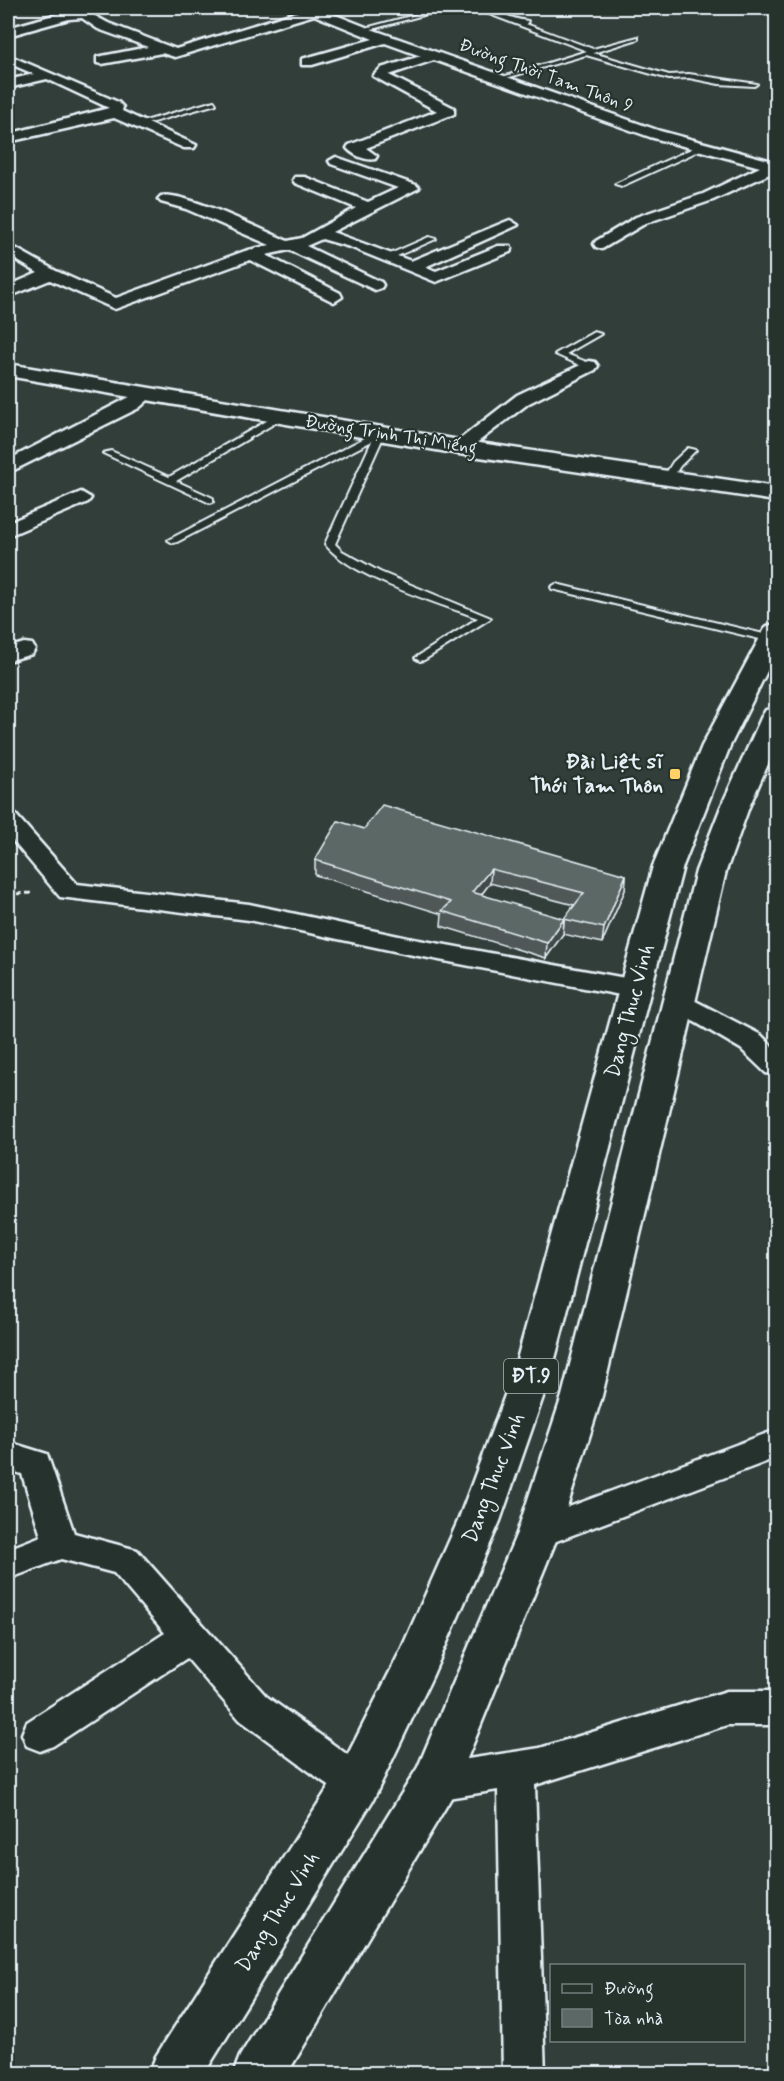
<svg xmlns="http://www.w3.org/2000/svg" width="784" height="2081" viewBox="0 0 784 2081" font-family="Mynerve,sans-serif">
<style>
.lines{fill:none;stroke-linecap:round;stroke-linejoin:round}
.service-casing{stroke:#e8f1f8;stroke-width:4}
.minor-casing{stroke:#e8f1f8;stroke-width:5}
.secondary-casing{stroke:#e8f1f8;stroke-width:5}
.primary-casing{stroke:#e8f1f8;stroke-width:5}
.path{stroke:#e8f1f8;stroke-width:3;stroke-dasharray:5 4;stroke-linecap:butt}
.service{fill:#26332d;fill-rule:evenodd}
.minor{fill:#26332d;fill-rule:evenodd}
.secondary{fill:#26332d;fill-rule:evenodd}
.primary{fill:#26332d;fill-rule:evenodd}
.wall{fill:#4f5957;stroke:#e8f1f8;stroke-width:1.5}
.shaded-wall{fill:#404947;stroke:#e8f1f8;stroke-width:1.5}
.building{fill:#5c6865;stroke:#e8f1f8;stroke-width:1.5}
.poi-dot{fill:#ffd166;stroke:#26332d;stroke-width:2}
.labels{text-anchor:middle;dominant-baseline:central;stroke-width:4.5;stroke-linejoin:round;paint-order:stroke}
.far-street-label{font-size:18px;fill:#e8f1f8;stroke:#26332d}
.shield{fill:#26332d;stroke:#aeb8bb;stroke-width:1.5}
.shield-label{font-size:20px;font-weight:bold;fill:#e8f1f8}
.poi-label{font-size:21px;font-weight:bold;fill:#e8f1f8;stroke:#26332d;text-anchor:end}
.street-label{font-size:21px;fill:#e8f1f8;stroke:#26332d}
</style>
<rect width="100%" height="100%" fill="#323e39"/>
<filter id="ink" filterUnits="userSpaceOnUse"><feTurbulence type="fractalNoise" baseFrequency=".0167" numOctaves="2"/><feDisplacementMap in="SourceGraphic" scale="12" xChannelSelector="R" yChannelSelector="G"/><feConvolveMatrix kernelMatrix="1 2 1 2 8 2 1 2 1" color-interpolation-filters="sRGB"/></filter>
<g filter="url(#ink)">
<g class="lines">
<g class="service-casing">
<g id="service">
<path d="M441,8H449L361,32L358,30Z"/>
<path d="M473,8C491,6 510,20 528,21L526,24L593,49L638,37V39L593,53L669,75L689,74L757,84L754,86L719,84L689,78L669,79L586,55L499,80V78L587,51Z"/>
<path d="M214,101L216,104L139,126L135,124Z"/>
<path d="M700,145L707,147L622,186L615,184Z"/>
<path d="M429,237L436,239L390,259L383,257Z"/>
<path d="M594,332L601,334L566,354L592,364V368H586L555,354Z"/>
<path d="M279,414L282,415V419L176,481L213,498V502L210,503L103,453L111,451L169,477Z"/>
<path d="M380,430L385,433L335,544L342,551L380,572L491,618L424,660L420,661L415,658L478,618C436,602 352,578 325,544L372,441L177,542L173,543L168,540Z"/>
<path d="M688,448L696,450L680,466L671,480H665L663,478L673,462Z"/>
<path d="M556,584L776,637V640L772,642L552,589L551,587Z"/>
</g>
</g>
<g class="minor-casing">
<g id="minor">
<path d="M302,8H318L371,29L660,131L776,162V171L713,200L646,223L602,249L596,247L594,244L596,241L636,217L703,194L760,167L650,137L434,60L389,75L454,108V114L366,148L377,156L375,159C366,161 353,155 347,148L349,145L437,111L373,76L381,68L421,56L385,43L312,65H302V59L373,39L314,15L175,57L162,53L102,64L97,63V57L148,47L98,29L82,18L69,19L8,36V28L68,11L84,10L108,23L176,49L303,10Z"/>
<path d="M8,55L118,102L123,107L122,111L196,145L194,148H184L114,118L8,142V134L109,108L47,79L8,88V80L34,74L8,63Z"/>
<path d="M336,157L416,185L419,188L332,232L411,261L505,222L510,220L518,225L425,267L436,271L498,246H510L512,249L510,252L436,282L350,247L322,239L306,246L381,282L383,285L381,288L375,290L289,250L266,255L340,293L342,297L334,302L250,260L115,309L50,280L8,297V286L38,273L8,255V244L56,271L116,298L245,251L270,245L186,209L161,202L158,199L161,196C182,190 264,231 288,241L302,238L356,208L295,183L293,180L295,177H305L368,202L398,188L331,164L329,161Z"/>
<path d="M589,361L595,362L598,366L595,370L529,403L466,451L459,453L450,447L517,395Z"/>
<path d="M147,388L156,393L139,408L8,473V460Z"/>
<path d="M81,492L91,498L88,502L8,536V523Z"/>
<path d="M24,643L32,644L35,649L32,654L8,661V648Z"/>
<path d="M8,813L16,815L77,884L249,904L408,938L636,980L645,983L649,989L645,995L636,998L408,954L249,920L60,897L8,835Z"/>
<path d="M680,993L761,1035L776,1050V1075L766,1073L741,1049L671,1008L667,1002L671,996Z"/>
<path d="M776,1430V1458L538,1548L526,1543L521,1533L526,1523Z"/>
<path d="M8,1442L47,1454L74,1533L137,1550L266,1696L370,1771L376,1784L370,1797L357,1802L344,1797L240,1720L187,1658L53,1746L40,1751L27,1746L22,1734L27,1722L165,1633L114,1573L61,1559L8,1579V1549L41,1536L22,1474L8,1470Z"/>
<path d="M727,1691H776V1725H727L535,1785L545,2074H503L498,1790L435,1800L422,1795L416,1782L422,1769L435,1764L540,1748Z"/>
</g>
</g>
<g class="secondary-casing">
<path id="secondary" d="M8,364L459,440L776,487V501L459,454L8,376Z"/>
</g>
<g class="primary-casing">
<g id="primary">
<path d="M776,624V653L730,746L683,866L551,1374L500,1521L432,1677L373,1800L204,2074H149L156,2056L341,1768L401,1650L458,1521L513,1374L653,866L702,746L763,632L767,626Z"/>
<path d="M776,708V746L749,807L726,871L602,1396L559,1533L451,1798L287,2074H233L240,2056L418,1767L517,1533L562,1396L696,871L721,807L762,716L766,710Z"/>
</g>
</g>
<path class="path" d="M8,894L35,893"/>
<use href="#service" class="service"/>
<use href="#minor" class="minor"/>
<use href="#secondary" class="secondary"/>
<use href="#primary" class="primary"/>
</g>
<path class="wall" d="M364,829L626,875L625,890L602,943L563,934L564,919L574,905L490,883L481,895L563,934L546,958L441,926L442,914L315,875V860Z"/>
<g class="shaded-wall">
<path d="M491,869L490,883L472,907V892Z"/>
<path d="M626,875L625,890L602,943L604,928Z"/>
<path d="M564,919L563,934L546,958L547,943Z"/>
</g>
<path class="building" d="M382,805L626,875L604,928L564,919L584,893L491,869L472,892L564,919L547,943L442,911L451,902L315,860L338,821L364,829Z"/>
</g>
<rect class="poi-dot" x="669" y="768" width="12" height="12" rx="3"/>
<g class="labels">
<g class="far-street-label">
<text transform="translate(546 76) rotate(20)">Đường Thời Tam Thôn 9</text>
<text transform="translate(391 435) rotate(9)">Đường Trịnh Thị Miếng</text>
</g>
<rect class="shield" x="504" y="1359" width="54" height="34" rx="4.5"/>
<g class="shield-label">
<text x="531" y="1376">ĐT.9</text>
</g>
<g class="poi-label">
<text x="663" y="762">Đài Liệt sĩ<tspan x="663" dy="24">Thới Tam Thôn</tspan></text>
</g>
<g class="street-label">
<text transform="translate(630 1011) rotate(-75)">Dang Thuc Vinh</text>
<text transform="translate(494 1478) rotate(-69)">Dang Thuc Vinh</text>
<text transform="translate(278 1912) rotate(-58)">Dang Thuc Vinh</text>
</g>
</g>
<rect width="784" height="2081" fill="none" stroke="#26332d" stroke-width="30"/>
<rect x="15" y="15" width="754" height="2051" fill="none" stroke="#e8f1f8" stroke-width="2" filter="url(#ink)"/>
<rect x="550" y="1964" width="195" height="78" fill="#26332d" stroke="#747f7e" stroke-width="1.5"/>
<rect x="562" y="1984" width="30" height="9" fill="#26332d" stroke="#747f7e" stroke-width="1.5"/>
<text x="604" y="1994" font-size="18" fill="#e8f1f8">Đường</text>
<rect x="562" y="2009" width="30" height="18" fill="#5c6865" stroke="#747f7e" stroke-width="1.5"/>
<text x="604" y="2024" font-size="18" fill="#e8f1f8">Tòa nhà</text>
</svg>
